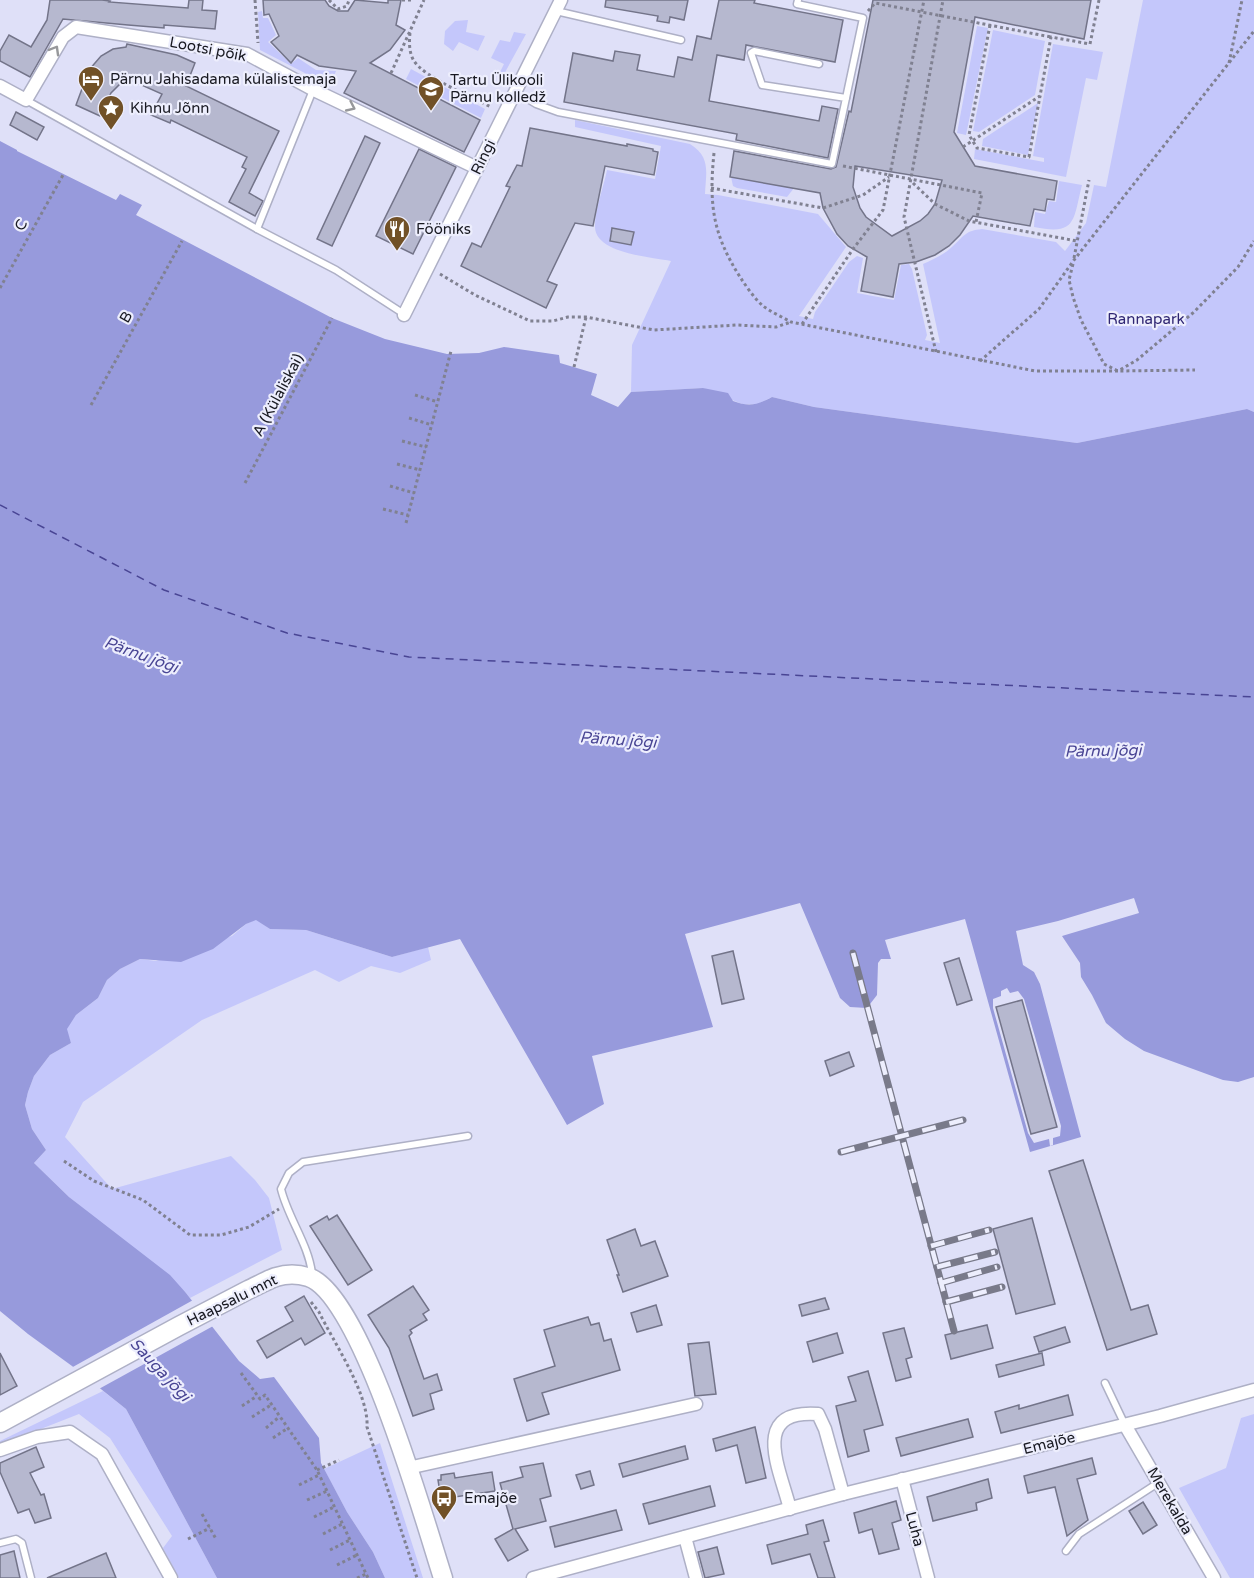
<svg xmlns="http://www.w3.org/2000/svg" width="1254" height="1578" viewBox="0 0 1254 1578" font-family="'Varela Round',sans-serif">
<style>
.green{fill:#c4c7fb}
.water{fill:#979adc}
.pier{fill:#dfe0f8}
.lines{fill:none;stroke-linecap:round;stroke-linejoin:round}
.ferry{stroke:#494594;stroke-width:1.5;stroke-dasharray:8 6;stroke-linecap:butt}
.building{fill:#b6b8cf;stroke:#737489;stroke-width:1.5;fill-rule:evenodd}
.service-casing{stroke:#aeb0c6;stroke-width:9}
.minor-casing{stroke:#aeb0c6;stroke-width:15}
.secondary-casing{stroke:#aeb0c6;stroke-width:21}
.path{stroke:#808191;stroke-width:3;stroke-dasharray:3 3;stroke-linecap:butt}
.service{stroke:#fff;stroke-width:6}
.minor{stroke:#fff;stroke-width:12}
.secondary{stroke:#fff;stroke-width:18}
.rail-casing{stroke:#797a8a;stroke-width:7}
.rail{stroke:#edeefd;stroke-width:4.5;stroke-dasharray:14;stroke-linecap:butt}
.oneway{stroke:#97989b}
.labels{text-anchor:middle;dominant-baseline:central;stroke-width:4.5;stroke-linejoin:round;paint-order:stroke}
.street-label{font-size:15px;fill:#181921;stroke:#edeefd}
.poi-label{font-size:15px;fill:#181921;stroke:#edeefd;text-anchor:start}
.park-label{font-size:15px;fill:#2f2673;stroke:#edeefd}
.water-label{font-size:16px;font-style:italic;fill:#494594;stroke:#edeefd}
</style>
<rect width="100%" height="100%" fill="#dfe0f8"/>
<g class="green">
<path d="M1143,0H1254V412L1247,409L1077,443L814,407L772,397L758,404H742L703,388L631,392L632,345L671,261C650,257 594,253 595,226C595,209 604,186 607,170L655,179L661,146L575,127V120L690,144C711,157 706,172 705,194L718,195L818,214L846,247L799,316L813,319L815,312L849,262L857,256L863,258L857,293L894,300L901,265L909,264L912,269L927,335L925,340L940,343L923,264C934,259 945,254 953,246C965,235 965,231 982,229L1056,242L1065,251L1086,223L1094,185L1106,187Z"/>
<path d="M262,11L263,18H268L276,35L268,42L291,64L298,58L316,70L336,71L330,86L260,50L258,12Z"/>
<path d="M468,20L466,32L485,36L478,51L459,42L453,51L444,44L445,31L455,21Z"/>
<path d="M977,26L988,28L966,135L957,133Z"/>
<path d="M993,30L1045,41L1035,95L979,132L973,131Z"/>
<path d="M514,32L526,34L503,76L499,74L504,64L491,58L500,40L510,42Z"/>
<path d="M1053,44L1103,52L1097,80L1086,78L1066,177L974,159L975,149L1044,162V158L1033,156Z"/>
<path d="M411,69L485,109L481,118L406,79Z"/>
<path d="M1038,103L1028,155L982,146L983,139Z"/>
<path d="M731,177L794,188L787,197L737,188L733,186Z"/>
<path d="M1059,181L1082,185C1073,220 1077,236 1034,227L1035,212L1045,214L1049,201L1056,202Z"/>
<path d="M256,919L270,929L306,930L392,957L428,947L431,960L400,973L371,966L339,982L315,970L202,1020L83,1102L65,1137L112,1189L231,1156L255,1180L269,1198L282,1250L190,1298L186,1293L69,1197L34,1163L46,1150L32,1129L25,1105L28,1092L34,1076L50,1055L71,1043L66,1029L76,1015L98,998L107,980L120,969L140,959L156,961L232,936L246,924Z"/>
<path d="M103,1391L126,1409L217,1578H179L163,1548L172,1536L110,1438L79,1414L0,1445V1441Z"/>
<path d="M1254,1414V1578H1230L1179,1488L1226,1468L1241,1418Z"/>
<path d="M380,1443L423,1578H385L373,1552L347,1512L324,1469Z"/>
</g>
<path class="water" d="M0,141L17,150V151L116,200L120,194L142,205L136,215L332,318L385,339L447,354L479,353L504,347L559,355L560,363L597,374L591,395L618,407L631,392L703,388L728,393L733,401C749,407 757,405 772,397L814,407L1077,443L1247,409L1254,412V1077L1238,1082L1223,1080L1144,1051L1125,1039L1106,1023L1092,995L1081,977L1080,963L1062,936L1139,913L1134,898L1058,921L1016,931L1023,965L1034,972L1040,984L1081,1137L1030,1152L965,919L885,940L891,959H881L878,963L877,995L867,1008L850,1007L840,998L800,903L685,934L713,1027L592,1056L604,1104L567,1125L460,939L392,957L306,930L270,929L256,920L246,924L213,949L181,962L140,959L120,969L107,980L98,998L76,1015L67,1029L71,1043L50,1055L34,1076L28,1092L25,1105L32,1129L46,1150L34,1163L69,1197L170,1275L186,1293L239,1361L260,1379L274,1377L319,1438L321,1463L347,1512L373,1552L385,1578H217L126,1409L72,1366L28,1334L0,1311Z"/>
<g class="pier">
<path d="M1007,988L1010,993L1018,991L1024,999L1061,1126L1060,1136L1053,1138V1145L1050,1146L1049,1139L1034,1143L1028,1133L993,1008V999L1001,996V991Z"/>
<path d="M195,1299L215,1325L97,1390L71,1368Z"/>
</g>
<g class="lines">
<path class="ferry" d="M0,505L164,590L287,633L409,657L1254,697"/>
</g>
<g class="building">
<path d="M50,0H102L110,1L109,2L188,8L189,0H203L202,10L217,11L215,29L164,25V28L128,25L63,19L30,77L0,61V51L9,35L31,47L47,20Z"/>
<path d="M263,0H325L329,6L338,11H348L355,0L388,3V0H401L396,25L405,30L390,50L370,63L480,120L464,152L344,93L356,71L319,66L297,55L291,63L271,42L279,36L269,14L264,15Z"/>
<path d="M606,0H688L684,20L670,17L669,23L657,21L658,16L605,7Z"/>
<path d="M719,0H755L754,3L843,20L835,62L746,45L744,60L717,55L709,101L819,121L822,106L838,109L828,158L736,140L737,134L564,102L573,53L613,61L615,51L640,55L637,70L674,77L678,57L692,60L697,36L711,39Z"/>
<path d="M873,0H1091L1084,39L975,17L954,132L975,166L1057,181L1054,200L1047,199L1045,211L1034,209L1030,226L973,216L960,235L949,246L935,255L916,262L899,264L893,297L861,291L867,257L848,246L837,234L823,208L820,193L730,177L734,151L831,169L836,167L849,111L851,112ZM855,166L942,180L935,204L928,214L920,221L892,236L866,217L860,208L853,187Z"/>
<path d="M127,44L177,55L195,63L186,86L279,131L249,193L263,201L255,216L229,202L246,169L242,167L247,157L171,120L170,123L151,115L162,94L126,78L111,93L100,116L76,105L89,70L101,56L113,49L126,47Z"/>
<path d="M16,112L44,127L37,140L10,125Z"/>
<path d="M530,128L627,146V144L653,149V151L658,152L654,175L605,166L593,226L575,223L547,281L557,285L546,308L461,266L472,243L481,247L510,187L506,186L517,165L522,166Z"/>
<path d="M365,136L380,143L332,246L317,239Z"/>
<path d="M419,149L456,167L413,254L376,236Z"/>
<path d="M612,228L634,232L631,245L610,241Z"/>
<path d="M733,951L744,999L722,1004L712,956Z"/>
<path d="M959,958L972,1000L957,1005L944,963Z"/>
<path d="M1022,1000L1057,1127L1031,1134L996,1007Z"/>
<path d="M849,1052L854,1066L830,1076L825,1061Z"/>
<path d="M1083,1160L1131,1310L1148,1305L1157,1334L1107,1350L1049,1171Z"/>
<path d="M337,1215L372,1270L348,1285L310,1226L327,1216L329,1220Z"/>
<path d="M1032,1218L1055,1304L1016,1314L993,1229Z"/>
<path d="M635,1229L641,1246L655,1241L668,1276L623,1292L617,1275H619L607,1240Z"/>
<path d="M413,1286L429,1310L423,1314L427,1320L410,1330L412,1333L409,1336L424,1379L437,1374L442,1390L430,1394L434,1409L413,1416L389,1348L368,1315Z"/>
<path d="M304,1296L325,1333L305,1345L301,1338L267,1358L257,1341L293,1321L285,1307Z"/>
<path d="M825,1298L829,1309L802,1316L799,1305Z"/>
<path d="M656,1305L662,1325L637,1332L631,1313Z"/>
<path d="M588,1317L591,1325L599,1323L604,1341L611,1339L620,1370L542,1393L549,1414L527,1421L514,1379L555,1366L544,1330Z"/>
<path d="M987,1325L993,1348L951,1359L945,1335Z"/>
<path d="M1065,1327L1070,1342L1039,1352L1034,1337Z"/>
<path d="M904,1328L912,1357L906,1359L911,1377L896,1381L883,1333Z"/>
<path d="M837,1333L843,1353L813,1362L807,1342Z"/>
<path d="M709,1342L716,1394L695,1396L688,1344Z"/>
<path d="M0,1353L17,1386L0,1395Z"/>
<path d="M1042,1353L1044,1365L999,1377L996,1365Z"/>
<path d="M868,1371L883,1425L864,1430L869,1451L848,1457L836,1406L856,1401L848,1377Z"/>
<path d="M1068,1395L1073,1415L1001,1433L995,1412L1019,1405V1409Z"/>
<path d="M968,1419L973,1437L901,1456L896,1438Z"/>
<path d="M755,1427L766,1478L746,1483L737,1445L716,1451L713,1439Z"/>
<path d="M685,1446L688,1459L623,1477L619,1464Z"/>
<path d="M36,1447L44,1467L30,1473L41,1495L44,1494L51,1518L35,1523L29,1509L18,1513L0,1472V1463Z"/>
<path d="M1092,1458L1096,1474L1077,1479L1088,1520L1067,1536L1055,1487L1028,1493L1024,1476Z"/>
<path d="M543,1463L551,1496L540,1499L546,1521L515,1529L528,1550L508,1561L495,1539L513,1529L500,1483L523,1477L520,1467Z"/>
<path d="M590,1471L594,1485L581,1489L576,1475Z"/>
<path d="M492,1472L495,1491L441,1499L438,1480H441V1475L454,1473L455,1478Z"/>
<path d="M988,1479L992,1498L976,1503L977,1510L933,1521L927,1497Z"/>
<path d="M710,1486L715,1506L649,1524L643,1504Z"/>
<path d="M896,1501L901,1520L892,1523L899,1549L879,1554L872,1529L859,1533L854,1513Z"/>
<path d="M1143,1502L1157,1525L1143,1534L1129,1511Z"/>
<path d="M616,1510L622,1530L555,1547L550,1527Z"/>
<path d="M823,1520L829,1541L824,1542L835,1578H818L810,1554L772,1564L767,1545L808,1534L806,1525Z"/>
<path d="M717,1547L724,1574L705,1578L698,1552Z"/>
<path d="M14,1551L20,1578H0V1555Z"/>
<path d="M106,1553L116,1578H47Z"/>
</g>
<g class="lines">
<g class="service-casing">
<g id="service">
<path d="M798,0L797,4L863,18L846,98"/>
<path d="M556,11L681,40"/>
<path d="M516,92L536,104L558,112L832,164L846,98L762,85L751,53L754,51L819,64"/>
<path d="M26,100L257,229L336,270L404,314"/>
<path d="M257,229L313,90"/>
<path d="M312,1274C309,1245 288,1218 281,1189L289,1173L303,1162L468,1136"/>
<path d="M1105,1383L1125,1425"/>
<path d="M0,1543L16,1539L22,1543L31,1578"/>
<path d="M1066,1551L1079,1534L1158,1483"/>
</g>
</g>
<g class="minor-casing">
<g id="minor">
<path d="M0,86L26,100L63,37L76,27L247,54L314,90L477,168"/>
<path d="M404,315L561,0"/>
<path d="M1125,1425L1214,1578"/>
<path d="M0,1450L37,1437L70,1432L102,1454L171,1578"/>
<path d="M408,1468L696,1404"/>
<path d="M902,1479L928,1578"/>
<path d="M790,1509C780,1469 749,1409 818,1414L825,1429L843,1494"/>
<path d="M685,1537L696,1578"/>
<path d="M533,1578L843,1494L1160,1416L1254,1390"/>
</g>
</g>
<g class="secondary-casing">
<path id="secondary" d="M0,1423C60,1391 119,1358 179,1326C202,1314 225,1302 248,1290C257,1286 267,1280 276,1277C286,1274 298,1274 308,1277C361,1293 425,1522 443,1578"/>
</g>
<g class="path">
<path d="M255,0L258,43"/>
<path d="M329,0L338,9L347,6L349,0"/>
<path d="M402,0H413"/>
<path d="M868,11L875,3L1051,37"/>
<path d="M990,25L969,135L977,148L1029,157L1040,96"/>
<path d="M410,33C409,42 409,53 414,61C424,77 473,98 491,107"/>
<path d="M1229,63L1242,0"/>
<path d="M391,73L424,0"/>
<path d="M963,147L1040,96L1051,37L1090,44L1099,0"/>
<path d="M714,153C709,203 712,233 740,277C746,286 754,298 763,306C771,312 782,317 791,322L1035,371H1118L1137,360L1194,312L1238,267L1254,241"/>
<path d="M843,166L982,193L976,222"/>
<path d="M913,183L935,204L969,221L1077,241"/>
<path d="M711,188L823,208L863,195L889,177"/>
<path d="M1074,258L1089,180"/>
<path d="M1073,264L1069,280L1073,297L1081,320L1104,364L1118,371L1195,370"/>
<path d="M440,274L475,295L530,321H553L568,317H586L654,330L737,325L776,327L791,322"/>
<path d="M0,288L63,175"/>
<path d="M802,324L853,249L883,210L924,0"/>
<path d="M936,352L904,217L943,0"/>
<path d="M980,361L1039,309L1074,260L1254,31"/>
<path d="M574,367L586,317"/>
<path d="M415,395L438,402"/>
<path d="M91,405L182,241"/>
<path d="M409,418L432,425"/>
<path d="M402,441L426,447"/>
<path d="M397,464L420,470"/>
<path d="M245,483L332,318"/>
<path d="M390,486L414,493"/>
<path d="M383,509L408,515"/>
<path d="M406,523L451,351"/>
<path d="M64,1161L94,1181L143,1200L190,1235H221L249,1227L279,1209"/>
<path d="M311,1302L319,1312C334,1343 369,1394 367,1427L417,1578"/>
<path d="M241,1373L260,1399L265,1395L317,1470L368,1578"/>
<path d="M242,1406L257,1396"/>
<path d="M252,1417L271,1405"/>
<path d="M266,1428L279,1417"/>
<path d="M273,1438L288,1428"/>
<path d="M317,1470L339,1460"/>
<path d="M299,1485L319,1475"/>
<path d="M307,1500L327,1491"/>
<path d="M202,1514L216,1539"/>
<path d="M314,1517L334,1507"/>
<path d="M323,1534L342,1524"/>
<path d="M188,1539L210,1528"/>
<path d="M330,1550L350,1540"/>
<path d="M337,1565L357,1555"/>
<path d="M357,1578L366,1574"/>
</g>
<use href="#service" class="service"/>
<use href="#minor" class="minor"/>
<use href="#secondary" class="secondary"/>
<g class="rail-casing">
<g id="rail">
<path d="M853,953L954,1331"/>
<path d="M841,1152L963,1120"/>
<path d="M931,1246L989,1230"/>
<path d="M937,1267L995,1252"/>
<path d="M941,1283L997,1267"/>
<path d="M946,1302L1002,1287"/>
</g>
</g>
<use href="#rail" class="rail"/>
</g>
<defs><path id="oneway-chevron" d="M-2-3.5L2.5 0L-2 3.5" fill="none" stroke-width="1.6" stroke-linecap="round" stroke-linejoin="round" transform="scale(1.5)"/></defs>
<g class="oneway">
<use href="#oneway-chevron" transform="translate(55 50) rotate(-60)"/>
<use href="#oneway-chevron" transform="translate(351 107) rotate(25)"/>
</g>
<defs>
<g id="hotel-pin" transform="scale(1.35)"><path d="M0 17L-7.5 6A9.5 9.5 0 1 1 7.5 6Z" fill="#715127" stroke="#edeefd"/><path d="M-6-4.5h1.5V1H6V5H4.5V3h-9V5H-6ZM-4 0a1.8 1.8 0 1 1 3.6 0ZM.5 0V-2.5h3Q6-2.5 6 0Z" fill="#fff"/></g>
<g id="university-pin" transform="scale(1.35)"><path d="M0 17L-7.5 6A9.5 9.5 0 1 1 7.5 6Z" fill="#715127" stroke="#edeefd"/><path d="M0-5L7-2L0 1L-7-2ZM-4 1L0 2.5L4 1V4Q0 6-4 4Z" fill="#fff"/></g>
<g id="sight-pin" transform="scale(1.35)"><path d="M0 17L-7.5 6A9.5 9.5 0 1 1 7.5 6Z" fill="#715127" stroke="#edeefd"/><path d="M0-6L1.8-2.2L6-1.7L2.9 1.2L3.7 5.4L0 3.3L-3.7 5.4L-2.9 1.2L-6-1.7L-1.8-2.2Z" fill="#fff"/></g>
<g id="restaurant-pin" transform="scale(1.35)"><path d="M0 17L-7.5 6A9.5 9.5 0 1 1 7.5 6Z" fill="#715127" stroke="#edeefd"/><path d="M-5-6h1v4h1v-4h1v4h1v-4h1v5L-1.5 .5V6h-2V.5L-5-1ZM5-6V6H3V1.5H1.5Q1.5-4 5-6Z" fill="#fff"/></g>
<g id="bus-pin" transform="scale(1.35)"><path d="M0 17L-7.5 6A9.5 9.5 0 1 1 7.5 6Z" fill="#715127" stroke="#edeefd"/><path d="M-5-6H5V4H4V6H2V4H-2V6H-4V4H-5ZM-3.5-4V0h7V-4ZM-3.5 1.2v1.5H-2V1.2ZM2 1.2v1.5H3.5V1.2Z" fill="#fff"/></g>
</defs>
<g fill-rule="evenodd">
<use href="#hotel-pin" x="91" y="79"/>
<use href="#university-pin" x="431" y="89"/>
<use href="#sight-pin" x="111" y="108"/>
<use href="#restaurant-pin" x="397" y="229"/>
<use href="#bus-pin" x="444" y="1498"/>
</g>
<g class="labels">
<g class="street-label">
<text transform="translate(208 49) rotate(11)">Lootsi põik</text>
<text transform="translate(483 157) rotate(-64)">Ringi</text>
<text transform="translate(21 225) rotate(-61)">C</text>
<text transform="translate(126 317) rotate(-61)">B</text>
<text transform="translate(278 395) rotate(-62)">A (Külaliskai)</text>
<text transform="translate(232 1300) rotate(-26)">Haapsalu mnt</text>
<text transform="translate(1049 1443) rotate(-14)">Emajõe</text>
<text transform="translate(1170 1501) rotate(60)">Merekalda</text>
<text transform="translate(915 1529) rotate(75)">Luha</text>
</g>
<g class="poi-label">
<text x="110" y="79">Pärnu Jahisadama külalistemaja</text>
<text x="450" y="80">Tartu Ülikooli<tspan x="450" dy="17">Pärnu kolledž</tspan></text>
<text x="130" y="108">Kihnu Jõnn</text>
<text x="416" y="229">Fööniks</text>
<text x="464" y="1498">Emajõe</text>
</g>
<g class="park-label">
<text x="1146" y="319">Rannapark</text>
</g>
<g class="water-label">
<text transform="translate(141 655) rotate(20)">Pärnu jõgi</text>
<text transform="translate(618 740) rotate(4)">Pärnu jõgi</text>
<text transform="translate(1103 751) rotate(-1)">Pärnu jõgi</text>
<text transform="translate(160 1370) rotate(47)">Sauga jõgi</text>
</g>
</g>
</svg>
